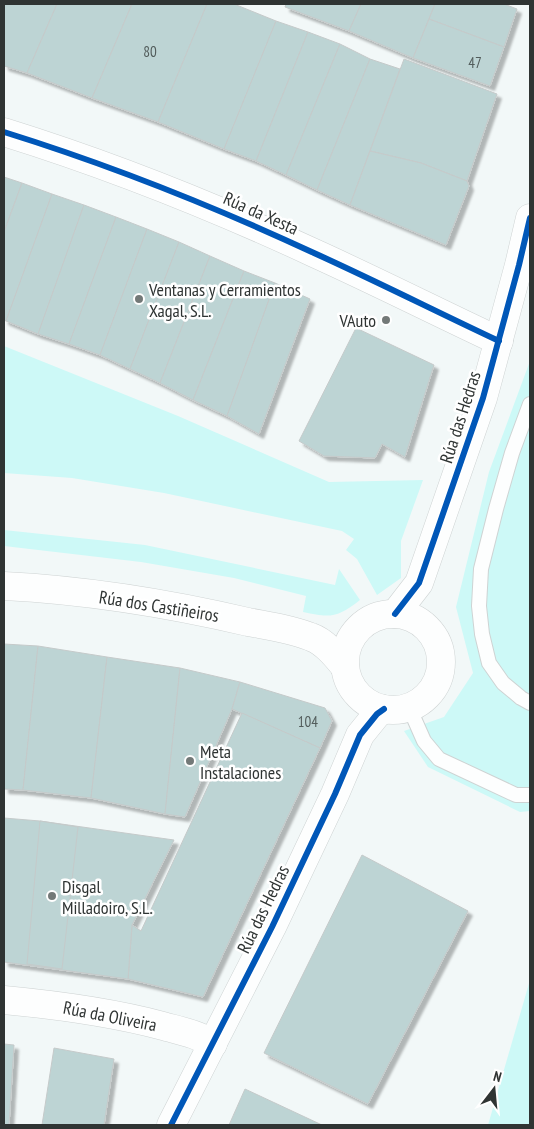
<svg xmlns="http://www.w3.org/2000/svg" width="534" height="1129" viewBox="0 0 534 1129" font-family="'PT Sans Narrow',sans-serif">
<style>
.green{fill:#cdf9f7}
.building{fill:#bdd4d4;stroke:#c5caca;filter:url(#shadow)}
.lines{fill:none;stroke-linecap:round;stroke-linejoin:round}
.lane-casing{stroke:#ced3d3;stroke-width:16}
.street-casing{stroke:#ced3d3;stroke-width:29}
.lane{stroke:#fdfefe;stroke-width:14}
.street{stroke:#fdfefe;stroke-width:28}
.cycleway-casing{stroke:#fff;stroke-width:9}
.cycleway{stroke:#0057b8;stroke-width:6}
.poi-dot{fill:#737978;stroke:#fff;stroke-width:2}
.labels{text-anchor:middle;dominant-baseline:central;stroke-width:5;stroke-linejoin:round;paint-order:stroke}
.number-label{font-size:15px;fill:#525c5b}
.street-label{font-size:18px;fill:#2f3433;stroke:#fff}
.poi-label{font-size:18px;fill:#2f3433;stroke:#fff;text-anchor:start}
</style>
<defs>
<filter id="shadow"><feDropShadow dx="4.5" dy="4.5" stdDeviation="1" flood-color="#0004"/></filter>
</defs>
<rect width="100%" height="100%" fill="#f2f8f8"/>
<g class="green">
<path d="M4,346L178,416L329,482L423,480L401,541V578L377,595L357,559L346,550L354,539L342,531L164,493L72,478L4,473Z"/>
<path d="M530,361V811L520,812L428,767L404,731L444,717L473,673L456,607L489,472Z"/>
<path d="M4,530L145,545L335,585L339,569L360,600C337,618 330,618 303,612L306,596L234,578L141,562L4,546Z"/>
<path d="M530,980V1125H488Z"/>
</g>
<g class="building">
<path d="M4,4H57L27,73L4,66Z"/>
<path d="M57,4H132L92,98L27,73Z"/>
<path d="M132,4H207L158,122L92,98Z"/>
<path d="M207,4H234L276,21L224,149L158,122Z"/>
<path d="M286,4H361L349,31L285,7Z"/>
<path d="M361,4H435L413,58L349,31Z"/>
<path d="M435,4H504L517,9L504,47L429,19Z"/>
<path d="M429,19L504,47L490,86L413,58Z"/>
<path d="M276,21L308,32L256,161L224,149Z"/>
<path d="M308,32L340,44L286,175L256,161Z"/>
<path d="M340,44L370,59L317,190L286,175Z"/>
<path d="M370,59L400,69L350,205L317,190Z"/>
<path d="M404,59L497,94L467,181L421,163L370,151Z"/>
<path d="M370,151L421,163L467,181L469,186L446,245L350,205Z"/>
<path d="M4,177L22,183L4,232Z"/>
<path d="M22,183L52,194L6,321L4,320V232Z"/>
<path d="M52,194L84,205L38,334L6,321Z"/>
<path d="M84,205L116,217L69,344L38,334Z"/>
<path d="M116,217L147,229L100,355L69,344Z"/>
<path d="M147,229L179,242L130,369L100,355Z"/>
<path d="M179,242L210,256L160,383L130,369Z"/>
<path d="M210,256L244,271L193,400L160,383Z"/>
<path d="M244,271L275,283L227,416L193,400Z"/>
<path d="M275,283L310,299L259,434L227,416Z"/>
<path d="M356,328L434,365L405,457L382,444L375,458L324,456L299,441Z"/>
<path d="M4,644L38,646L23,790L4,789Z"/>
<path d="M38,646L107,657L91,798L23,790Z"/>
<path d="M107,657L180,668L165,814L91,798Z"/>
<path d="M180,668L240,682L232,709L185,817L165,814Z"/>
<path d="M240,682L325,708L332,721L320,748L232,709Z"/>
<path d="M242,713L320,748L203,997L128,979L132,925L141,931Z"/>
<path d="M4,818L40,821L174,840L132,925L128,979L4,962Z"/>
<path d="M40,821L78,827L62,969L27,964Z"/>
<path d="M362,855L468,911L368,1104L264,1053Z"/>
<path d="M4,1044L14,1045L9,1125H4Z"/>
<path d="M54,1048L114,1059L104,1125H42Z"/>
<path d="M245,1089L322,1125H229Z"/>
</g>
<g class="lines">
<g class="lane-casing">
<g id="lane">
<path d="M530,404L512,453L496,509L481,569L479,606L482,634L489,663L503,683L521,698L530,703"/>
<path d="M409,707L424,741L439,759L516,795H530"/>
</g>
</g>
<g class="street-casing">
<g id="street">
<path d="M4,132C110,165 213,206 314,253C376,281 437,312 499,341"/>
<path d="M4,586C83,590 171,604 248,622C269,626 292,629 311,637C325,642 336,656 345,667"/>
<path d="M395,614L419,583L483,398L519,265L530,218"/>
<circle cx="393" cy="662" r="48"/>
<path d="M4,1000C57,1005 111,1012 163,1026C181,1031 198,1034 213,1044"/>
<path d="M171,1125L272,927L335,794L360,735L377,714L384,709"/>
</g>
</g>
<use href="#lane" class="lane"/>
<use href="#street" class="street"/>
<g class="cycleway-casing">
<g id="cycleway">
<path d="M4,132C110,165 213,206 314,253C376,281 437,312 499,341"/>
<path d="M395,614L419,583L483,398L519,265L530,218"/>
<path d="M171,1125L272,927L335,794L360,735L377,714L384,709"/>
</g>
</g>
<use href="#cycleway" class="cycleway"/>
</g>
<g class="poi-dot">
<circle cx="139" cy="299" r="5"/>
<circle cx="386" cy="320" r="5"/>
<circle cx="190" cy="761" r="5"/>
<circle cx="52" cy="896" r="5"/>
</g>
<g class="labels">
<g class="number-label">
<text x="150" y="51">80</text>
<text x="475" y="62">47</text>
<text x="308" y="721">104</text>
</g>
<g class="street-label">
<text transform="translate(261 213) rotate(24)">Rúa da Xesta</text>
<text transform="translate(460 417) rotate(-72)">Rúa das Hedras</text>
<text transform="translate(159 606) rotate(9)">Rúa dos Castiñeiros</text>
<text transform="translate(263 909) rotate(-64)">Rúa das Hedras</text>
<text transform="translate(110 1016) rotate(11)">Rúa da Oliveira</text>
</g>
<g class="poi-label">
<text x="149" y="289">Ventanas y Cerramientos<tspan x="149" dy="21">Xagal, S.L.</tspan></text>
<text x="376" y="320" text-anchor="end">VAuto</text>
<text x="200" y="751">Meta<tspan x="200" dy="21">Instalaciones</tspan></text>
<text x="62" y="886">Disgal<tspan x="62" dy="21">Milladoiro, S.L.</tspan></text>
</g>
</g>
<rect width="534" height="1129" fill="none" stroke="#2f3433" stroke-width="10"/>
<g transform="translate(494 1089) rotate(16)" stroke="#ffffff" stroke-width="4" paint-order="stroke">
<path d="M0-4L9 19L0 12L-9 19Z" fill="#2f3433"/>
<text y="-8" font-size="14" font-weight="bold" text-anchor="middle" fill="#2f3433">N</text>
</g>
</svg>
